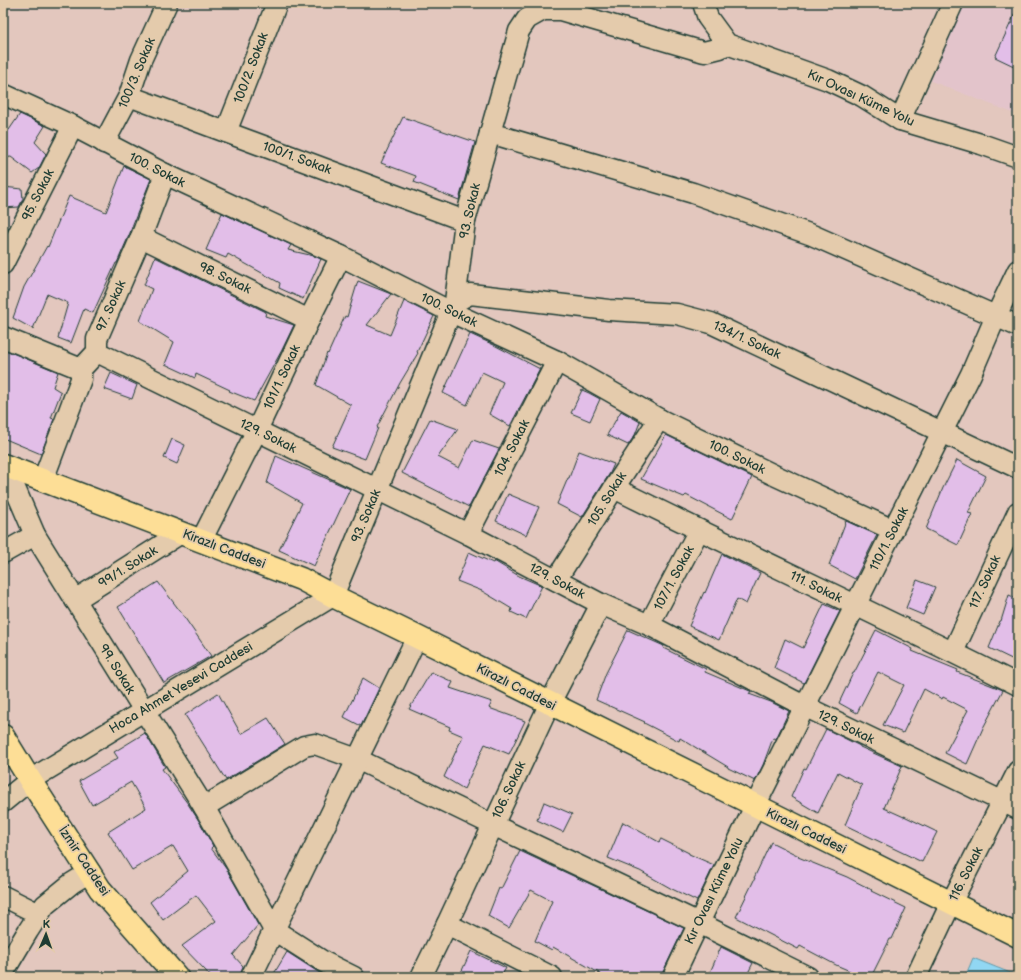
<svg xmlns="http://www.w3.org/2000/svg" width="1021" height="980" viewBox="0 0 1021 980" font-family="'Balsamiq Sans',sans-serif">
<style>
.built{fill:#e3c4cb}
.water{fill:#91d7f3;stroke:#6399a7}
.building{fill:#e2bee8;stroke:#1f3d34}
.lines{fill:none;stroke-linecap:round;stroke-linejoin:round}
.minor-casing{stroke:#1f3d34;stroke-width:23}
.major-casing{stroke:#1f3d34;stroke-width:25}
.minor{stroke:#e4cbac;stroke-width:20}
.major{stroke:#fdde96;stroke-width:22}
.labels{text-anchor:middle;dominant-baseline:central;stroke-width:3.5;stroke-linejoin:round;paint-order:stroke}
.street-label{font-size:13px;fill:#1f3d34;stroke:#e4cbac}
</style>
<rect width="100%" height="100%" fill="#e3c7be"/>
<filter id="ink" filterUnits="userSpaceOnUse"><feTurbulence type="fractalNoise" baseFrequency=".025" numOctaves="2"/><feDisplacementMap in="SourceGraphic" scale="8" xChannelSelector="R" yChannelSelector="G"/><feConvolveMatrix kernelMatrix="1 2 1 2 8 2 1 2 1" color-interpolation-filters="sRGB"/></filter>
<g filter="url(#ink)">
<path class="built" d="M963,3H1018V115L931,81Z"/>
<path class="water" d="M973,958L1018,976V977H965Z"/>
<g class="building">
<path d="M1018,7V68L995,57Z"/>
<path d="M20,114L45,126L35,142L46,154L39,168L32,173L11,157L3,158V131L9,130Z"/>
<path d="M403,117L475,142L459,200L414,182L416,176L381,163Z"/>
<path d="M124,166L151,179L133,224L130,233L117,263H116L93,313L84,309L71,343L58,338L68,303L47,294L33,329L13,318L24,287L47,246L48,247L69,196L106,212Z"/>
<path d="M3,187L22,189L23,199L19,207L3,208Z"/>
<path d="M222,213L291,245L288,250L314,256L321,259L303,299L279,288L280,283L228,254L226,258L206,250Z"/>
<path d="M155,257L266,312L265,316L294,325L282,350L254,401L229,391L230,390L196,374L195,378L165,364L174,342L140,321L152,289L144,285Z"/>
<path d="M358,281L391,294L367,325L390,335L404,301L434,316L417,352L418,353L400,383L377,427L378,428L365,459L332,447L351,405L316,385L327,353L328,354L345,316L347,317Z"/>
<path d="M470,334L494,345L540,369L510,426L489,414L503,382L482,372L467,405L443,393Z"/>
<path d="M3,349L58,372L53,387L61,392L51,418L54,419L41,454L3,438Z"/>
<path d="M111,373L137,385L132,399L104,389Z"/>
<path d="M582,390L589,393L600,399L590,421L571,413Z"/>
<path d="M621,411L640,422L635,435L628,445L607,435Z"/>
<path d="M430,419L458,429L438,457L459,468L473,440L499,449L469,507L402,473Z"/>
<path d="M666,435L752,477L732,519L686,495L684,497L641,479Z"/>
<path d="M172,439L185,445L177,464L164,458Z"/>
<path d="M579,451L614,464L610,473L582,517L557,504L568,478H569Z"/>
<path d="M276,456L350,489L314,566L279,550L302,503L267,483Z"/>
<path d="M957,460L986,476L968,513L972,514L958,545L926,529L943,488Z"/>
<path d="M508,494L539,507L526,535L496,521Z"/>
<path d="M846,521L877,535L855,579L829,565Z"/>
<path d="M469,552L493,563L494,561L519,576L542,586L526,619L511,612L512,609L482,591L457,581Z"/>
<path d="M722,554L760,573L746,604L737,599L719,640L689,626L704,592L705,593Z"/>
<path d="M917,580L935,587L923,615L906,608Z"/>
<path d="M158,582L180,611L211,656L164,683L118,607Z"/>
<path d="M1009,595L1018,599V662L989,648L1000,621H1001Z"/>
<path d="M824,604L840,611L804,683L774,668L785,639L803,648Z"/>
<path d="M628,630L664,646L663,648L706,669L705,672L750,691H751L749,694L771,702L789,711L776,739L773,738L763,765L755,781L728,768V767L680,738L679,741L644,723L645,722L596,700L606,673Z"/>
<path d="M876,630L913,649L912,651L958,670L957,672L1003,690L983,728L967,764L945,753L968,710L943,697L942,699L924,689L903,733L883,725L904,685L878,672L857,713L839,703L853,673H854Z"/>
<path d="M431,672L453,682L450,688L492,702L489,708L525,721L509,754L485,744L464,789L444,777L463,736L449,730L450,727L409,709Z"/>
<path d="M363,678L379,688L361,726L344,717Z"/>
<path d="M218,693L241,734L268,718L285,744L226,780L185,715Z"/>
<path d="M826,729L860,746V747L902,766L884,808L904,817V816L937,832L922,862L845,825L862,785L838,772L818,813L791,797L804,768L806,769Z"/>
<path d="M145,733L165,767L162,769L188,804L201,824L213,846L211,848L227,870L258,925L233,955L243,966L240,977H211L205,970L182,946L216,921L196,895L163,920L150,902L188,871L173,846L132,870L108,832L146,808L131,782L92,805L79,781L118,758L114,752Z"/>
<path d="M544,802L572,814L563,832L537,820Z"/>
<path d="M623,822L659,842L661,839L689,853V854L714,865L697,901L672,889L640,871L608,858Z"/>
<path d="M771,842L799,856L798,857L847,877L872,890L871,891L906,908L892,939H890L871,977H864L836,965L800,946L798,949L736,917L755,878H754Z"/>
<path d="M520,851L684,928L663,972L662,977H605L598,973H599L553,947L552,950L535,941L552,901L531,890L509,928L488,916L499,888L501,889Z"/>
<path d="M721,947L753,963L746,977H708Z"/>
<path d="M471,951L506,968L501,977H459Z"/>
<path d="M287,952L318,972L328,977H272Z"/>
</g>
<g class="lines">
<g class="minor-casing">
<g id="minor">
<path d="M703,3L708,18L727,44L828,80L862,96L900,120L981,144L1018,157"/>
<path d="M3,94L73,126L165,174L341,256L451,312L557,361L659,419L774,475L893,530"/>
<path d="M129,96L465,221"/>
<path d="M900,120L953,3"/>
<path d="M226,132L277,3"/>
<path d="M490,133L693,193L812,235L1018,326"/>
<path d="M104,143L129,96L141,60L167,3"/>
<path d="M141,237L309,320"/>
<path d="M3,264L73,126"/>
<path d="M455,302L470,294L609,310L677,314L711,323L1018,468"/>
<path d="M3,337L81,369"/>
<path d="M97,352L468,534L601,604L649,625L804,706L1018,809"/>
<path d="M5,465L35,535L204,807L274,930L324,962L354,977"/>
<path d="M43,480L81,379V369L97,352V339L141,237L165,174"/>
<path d="M614,488C748,555 884,617 1018,685"/>
<path d="M468,534L557,361"/>
<path d="M201,541L257,430L309,320L341,256"/>
<path d="M3,553L35,535"/>
<path d="M556,580L614,488L659,419"/>
<path d="M75,600L181,533"/>
<path d="M649,625L699,530"/>
<path d="M953,652L1018,512"/>
<path d="M3,802L30,780L333,596L455,302L465,221L519,31L527,19L543,10H560L704,52L720,48L727,44"/>
<path d="M204,807L304,746L315,744L357,759L493,825L699,923L808,977"/>
<path d="M3,896L39,914"/>
<path d="M447,924L552,977"/>
<path d="M3,973L28,931L45,905L72,883L90,872"/>
<path d="M251,977L417,637"/>
<path d="M421,977L447,924L550,703L601,604"/>
<path d="M673,977L755,806L971,374L996,316L1018,270"/>
<path d="M916,977L951,903L1018,771"/>
</g>
</g>
<g class="major-casing">
<g id="major">
<path d="M3,465L301,579L333,596L417,637L1018,936"/>
<path d="M3,736L30,780L100,889L177,977"/>
</g>
</g>
<use href="#minor" class="minor"/>
<use href="#major" class="major"/>
</g>
</g>
<g class="labels">
<g class="street-label">
<text transform="translate(251 68) rotate(-69)">100/2. Sokak</text>
<text transform="translate(137 73) rotate(-67)">100/3. Sokak</text>
<text transform="translate(861 98) rotate(25)">Kır Ovası Küme Yolu</text>
<text transform="translate(297 158) rotate(20)">100/1. Sokak</text>
<text transform="translate(157 170) rotate(27)">100. Sokak</text>
<text transform="translate(38 195) rotate(-63)">95. Sokak</text>
<text transform="translate(470 211) rotate(-77)">93. Sokak</text>
<text transform="translate(225 278) rotate(26)">98. Sokak</text>
<text transform="translate(111 306) rotate(-66)">97. Sokak</text>
<text transform="translate(449 310) rotate(26)">100. Sokak</text>
<text transform="translate(747 340) rotate(25)">134/1. Sokak</text>
<text transform="translate(282 377) rotate(-65)">101/1. Sokak</text>
<text transform="translate(268 436) rotate(26)">129. Sokak</text>
<text transform="translate(512 448) rotate(-63)">104. Sokak</text>
<text transform="translate(737 457) rotate(26)">100. Sokak</text>
<text transform="translate(607 499) rotate(-58)">105. Sokak</text>
<text transform="translate(366 516) rotate(-67)">93. Sokak</text>
<text transform="translate(889 539) rotate(-63)">110/1. Sokak</text>
<text transform="translate(224 549) rotate(21)">Kirazlı Caddesi</text>
<text transform="translate(128 567) rotate(-32)">99/1. Sokak</text>
<text transform="translate(674 578) rotate(-62)">107/1. Sokak</text>
<text transform="translate(557 581) rotate(28)">129. Sokak</text>
<text transform="translate(985 582) rotate(-65)">117. Sokak</text>
<text transform="translate(816 587) rotate(26)">111. Sokak</text>
<text transform="translate(117 669) rotate(58)">99. Sokak</text>
<text transform="translate(516 687) rotate(27)">Kirazlı Caddesi</text>
<text transform="translate(181 688) rotate(-31)">Hoca Ahmet Yesevi Caddesi</text>
<text transform="translate(846 727) rotate(26)">129. Sokak</text>
<text transform="translate(509 790) rotate(-65)">106. Sokak</text>
<text transform="translate(806 831) rotate(26)">Kirazlı Caddesi</text>
<text transform="translate(84 861) rotate(56)">İzmir Caddesi</text>
<text transform="translate(966 874) rotate(-63)">116. Sokak</text>
<text transform="translate(714 891) rotate(-64)">Kır Ovası Küme Yolu</text>
</g>
</g>
<rect width="1021" height="980" fill="none" stroke="#e4cbac" stroke-width="16"/>
<rect x="8" y="8" width="1005" height="964" fill="none" stroke="#1f3d34" stroke-width="1.5" filter="url(#ink)"/>
<g transform="translate(46 934) rotate(2)" stroke="#e4cbac" stroke-width="3" paint-order="stroke">
<path d="M0-3L7 15L0 10L-7 15Z" fill="#1f3d34"/>
<text y="-6" font-size="11" font-weight="bold" text-anchor="middle" fill="#1f3d34">K</text>
</g>
</svg>
